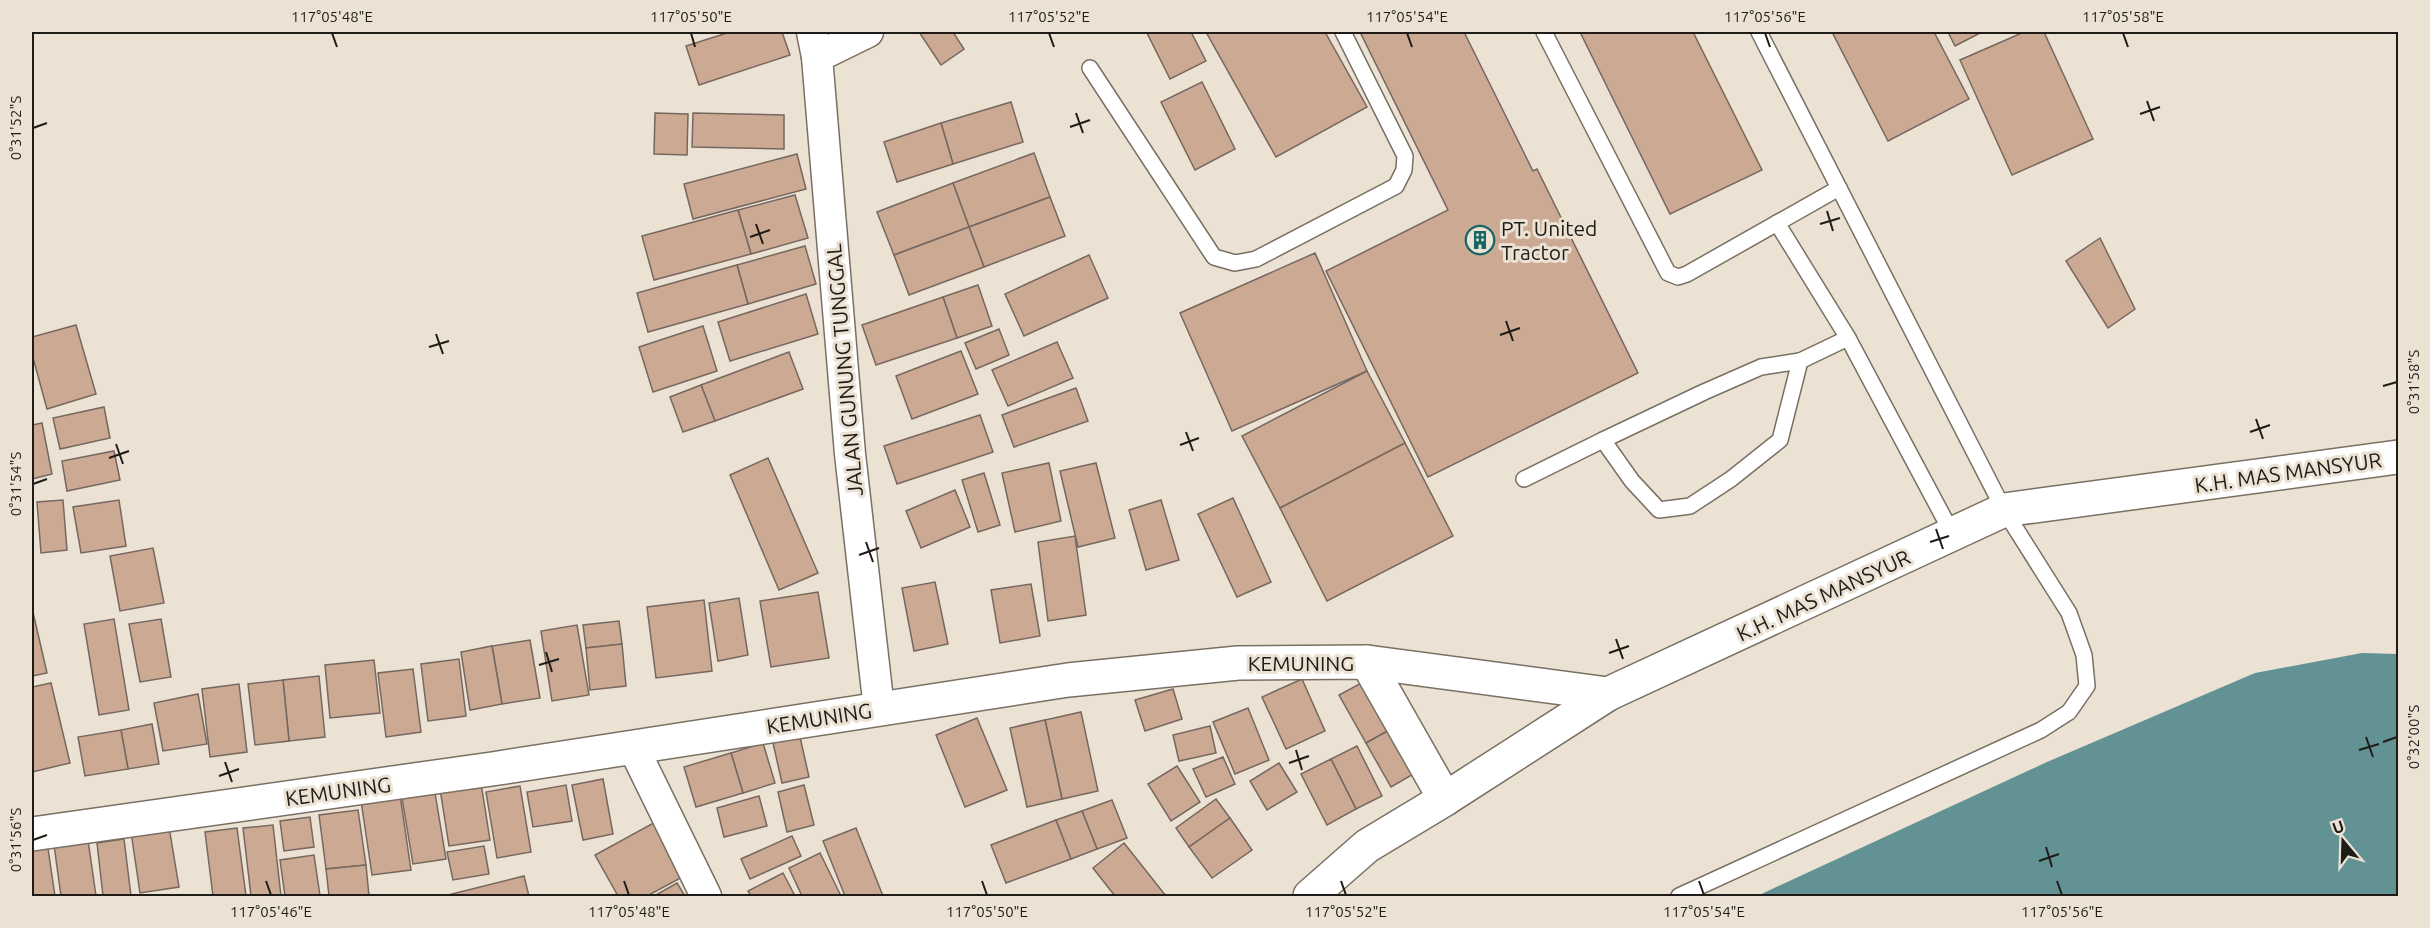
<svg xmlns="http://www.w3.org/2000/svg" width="2430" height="928" viewBox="0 0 2430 928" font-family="Ubuntu,sans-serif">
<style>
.water{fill:#629294}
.building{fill:#cca993;stroke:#76675f;stroke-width:1.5}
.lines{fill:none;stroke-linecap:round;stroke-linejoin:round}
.lane-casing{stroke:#797063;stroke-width:18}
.street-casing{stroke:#797063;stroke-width:33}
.secondary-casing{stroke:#797063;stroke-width:36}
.lane{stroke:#fff;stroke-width:15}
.street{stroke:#fff;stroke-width:30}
.secondary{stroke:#fff;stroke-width:33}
.ticks{fill:none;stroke:#1f1b16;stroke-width:2}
.labels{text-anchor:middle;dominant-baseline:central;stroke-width:6;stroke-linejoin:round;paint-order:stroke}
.poi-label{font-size:21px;fill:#1f1b16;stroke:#ebe2d3;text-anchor:start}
.street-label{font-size:21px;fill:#1f1b16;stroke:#ebe2d3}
.neatline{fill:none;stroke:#1f1b16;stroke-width:2}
.ticks-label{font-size:15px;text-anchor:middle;fill:#1f1b16}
</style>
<rect width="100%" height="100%" fill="#ebe2d3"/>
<path class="water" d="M2362,653L2398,654V896H1757L2047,762L2255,673Z"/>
<g class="building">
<path d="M730,32H782L790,55L699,85L686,46Z"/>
<path d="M919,32H953L964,49L941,65Z"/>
<path d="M1149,32H1191L1206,61L1170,79L1147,33Z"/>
<path d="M1206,32H1325L1367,107L1276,157Z"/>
<path d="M1360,32H1464L1533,171L1537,169L1638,373L1428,477L1326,271L1448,210Z"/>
<path d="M1580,32H1693L1762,170L1670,214Z"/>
<path d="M1832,32H1934L1969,99L1888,141Z"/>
<path d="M1948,32H1982L1955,46Z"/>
<path d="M2024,32H2044L2093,139L2012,175L1960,60Z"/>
<path d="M1202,82L1235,149L1195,170L1161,102Z"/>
<path d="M1011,102L1023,142L953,164L941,123Z"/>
<path d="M655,113L688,114L687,155L654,154Z"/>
<path d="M693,113L784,115V149L692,147Z"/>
<path d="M941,123L953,164L897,182L884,142Z"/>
<path d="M1034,153L1050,197L969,227L953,183Z"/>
<path d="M797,154L806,189L693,219L684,184Z"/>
<path d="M953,183L969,227L894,255L877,212Z"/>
<path d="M795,195L808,238L751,254L738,210Z"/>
<path d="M1050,197L1065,236L984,267L969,227Z"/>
<path d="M738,210L751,254L654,280L642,236Z"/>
<path d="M969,227L984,267L909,295L894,255Z"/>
<path d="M2100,238L2135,309L2108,328L2066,261Z"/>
<path d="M805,246L816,284L748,304L737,265Z"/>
<path d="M1315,253L1367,371L1232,431L1180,313Z"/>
<path d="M1089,255L1108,298L1024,336L1005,294Z"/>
<path d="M737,265L748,304L648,332L637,293Z"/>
<path d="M978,285L992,326L957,338L943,297Z"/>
<path d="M806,294L818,334L730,361L718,322Z"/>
<path d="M943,297L957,338L876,365L862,325Z"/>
<path d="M76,325L96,394L47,409L32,354V337Z"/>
<path d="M703,326L717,371L653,392L639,347Z"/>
<path d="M999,329L1009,355L976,369L965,343Z"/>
<path d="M1057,342L1073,378L1008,406L992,370Z"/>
<path d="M961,351L978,394L912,419L896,376Z"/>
<path d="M789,352L803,389L715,421L701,385Z"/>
<path d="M1367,371L1405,443L1280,508L1242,436Z"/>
<path d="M701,385L715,421L683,432L670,397Z"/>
<path d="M1076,388L1088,421L1014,447L1002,415Z"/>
<path d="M104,407L110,438L60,449L53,418Z"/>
<path d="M980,415L993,452L897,484L884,446Z"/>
<path d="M42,423L52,474L32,479V425Z"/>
<path d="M1405,443L1453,536L1327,601L1280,508Z"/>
<path d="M114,451L120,480L67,491L62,461Z"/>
<path d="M768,458L818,573L779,590L730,475Z"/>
<path d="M1049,463L1061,521L1015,532L1002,473Z"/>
<path d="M1096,463L1115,538L1078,547L1060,471Z"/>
<path d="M984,473L1000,525L978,532L962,480Z"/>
<path d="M955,490L970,527L921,548L906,511Z"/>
<path d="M1233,498L1271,582L1237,597L1198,514Z"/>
<path d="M63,500L67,550L41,553L37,502Z"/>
<path d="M119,500L126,546L81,553L73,507Z"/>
<path d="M1161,500L1179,560L1146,570L1129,510Z"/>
<path d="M1075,536L1086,615L1048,621L1038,542Z"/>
<path d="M153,548L164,603L120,611L110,556Z"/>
<path d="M935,582L948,644L914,651L902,588Z"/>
<path d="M1031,584L1040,636L1000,643L991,590Z"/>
<path d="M818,592L829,658L771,667L760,601Z"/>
<path d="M739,598L748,655L718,661L709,603Z"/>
<path d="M704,600L712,671L656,678L647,607Z"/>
<path d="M32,608L47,673L32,676Z"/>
<path d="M114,619L129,710L99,715L84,624Z"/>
<path d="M161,619L171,677L140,682L129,624Z"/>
<path d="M619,621L622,644L586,648L583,625Z"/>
<path d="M577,625L589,695L552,701L541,631Z"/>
<path d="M530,640L540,698L502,704L492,646Z"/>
<path d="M622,644L626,686L590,690L586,648Z"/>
<path d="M492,646L502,704L470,710L461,652Z"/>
<path d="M459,659L466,716L428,721L421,664Z"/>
<path d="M374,660L380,713L330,718L325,665Z"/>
<path d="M413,669L421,732L386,737L378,673Z"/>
<path d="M319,676L325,737L289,741L283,680Z"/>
<path d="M1302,679L1325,731L1286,749L1262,697Z"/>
<path d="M283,680L289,741L255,745L248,684Z"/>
<path d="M1367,680L1393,728L1366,743L1339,695Z"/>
<path d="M51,683L70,763L32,772V687Z"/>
<path d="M239,684L247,752L210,757L202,689Z"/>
<path d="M1173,689L1182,719L1145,731L1135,700Z"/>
<path d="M198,694L207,744L163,751L154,703Z"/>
<path d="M1248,708L1269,760L1235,774L1213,722Z"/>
<path d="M1081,712L1098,791L1062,799L1045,720Z"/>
<path d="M977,718L1007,790L965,807L936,735Z"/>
<path d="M1045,720L1062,799L1027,807L1010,728Z"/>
<path d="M152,724L159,764L128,769L121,730Z"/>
<path d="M1210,726L1216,753L1179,761L1173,735Z"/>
<path d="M798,728L809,777L782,783L771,734Z"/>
<path d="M1393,728L1417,772L1391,787L1366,743Z"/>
<path d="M121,730L128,769L85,776L78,737Z"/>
<path d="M763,743L775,783L743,793L731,753Z"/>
<path d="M1357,746L1382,796L1356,809L1331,759Z"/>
<path d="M731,753L743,793L696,807L684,767Z"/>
<path d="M1223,757L1235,784L1206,797L1193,769Z"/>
<path d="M1331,759L1356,809L1327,825L1301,774Z"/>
<path d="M1279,763L1297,792L1267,810L1250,781Z"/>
<path d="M1177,766L1200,802L1171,821L1148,784Z"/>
<path d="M603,779L613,834L583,840L572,785Z"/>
<path d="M481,783L490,840L449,846L440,789Z"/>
<path d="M566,785L572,821L533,827L527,792Z"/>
<path d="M804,785L814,825L787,832L778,792Z"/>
<path d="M520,786L531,852L497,858L486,792Z"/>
<path d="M399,788L411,870L372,875L360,794Z"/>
<path d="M435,793L446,859L413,864L402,798Z"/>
<path d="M759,796L767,826L724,837L717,808Z"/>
<path d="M1216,799L1230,818L1189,847L1176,828Z"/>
<path d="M1112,800L1127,838L1097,849L1082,811Z"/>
<path d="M358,810L366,865L326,869L319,815Z"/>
<path d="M1082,811L1097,849L1071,859L1056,820Z"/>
<path d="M310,817L314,847L284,851L280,821Z"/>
<path d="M1230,818L1252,850L1212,878L1189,847Z"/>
<path d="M659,820L688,874L647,896H618L595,855Z"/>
<path d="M1056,820L1071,859L1006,883L991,845Z"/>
<path d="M273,825L281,896H251L243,828Z"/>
<path d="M169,827L179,887L140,893L131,832Z"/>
<path d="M237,828L246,896H213L205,832Z"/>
<path d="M856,828L883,896H845L823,841Z"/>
<path d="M792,836L801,856L750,879L741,859Z"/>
<path d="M124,839L131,896H103L97,843Z"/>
<path d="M88,840L96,896H61L54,845Z"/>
<path d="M47,842L55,896H32V844Z"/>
<path d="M1124,843L1166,896H1115L1093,868Z"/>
<path d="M484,846L489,874L453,880L447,852Z"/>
<path d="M820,853L841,896H802L789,868Z"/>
<path d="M314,855L320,896H285L280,860Z"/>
<path d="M366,865L369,896H329L326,869Z"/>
<path d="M783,873L794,894L789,896H751L748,891Z"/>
<path d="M524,876L529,896H444Z"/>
<path d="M677,883L685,896H654Z"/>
</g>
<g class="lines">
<g class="lane-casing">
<g id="lane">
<path d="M1544,32L1668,273L1678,277L1687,274L1839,188"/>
<path d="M1090,68L1214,257L1235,263L1256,259L1396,186L1404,170L1405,156L1343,32"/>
<path d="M1777,223L1848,338L1953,535"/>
<path d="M1800,361L1780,440L1731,479L1690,506L1659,510L1632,481L1603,440L1704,392L1761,367Z"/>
<path d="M1800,361L1848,338"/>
<path d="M1524,479L1603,440"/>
<path d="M1679,896L2041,730L2069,712L2087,686L2084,655L2069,613L2004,510L1759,32"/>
</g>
</g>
<g class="street-casing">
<g id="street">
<path d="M812,32L817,57L850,454L879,709"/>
<path d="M817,57L868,32"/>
<path d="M633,747L706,896"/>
</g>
</g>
<g class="secondary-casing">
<g id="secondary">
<path d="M1367,662L1445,799"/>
<path d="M32,834L492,769L1068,680L1238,663L1367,662L1608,694"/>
<path d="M1310,896L1367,846L1445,799L1608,694L2004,510L2398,457"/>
</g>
</g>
<use href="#lane" class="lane"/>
<use href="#street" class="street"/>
<use href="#secondary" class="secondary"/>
</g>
<path class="ticks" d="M332,33L337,47M691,33L695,47M1049,33L1054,47M1407,33L1412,47M1765,33L1770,47M2123,33L2128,47M2147,101L2154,121M1076,113L1083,133M2140,114L2160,107M1070,127L1090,120M33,128L47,123M1827,211L1833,231M756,224L763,244M1820,224L1840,218M750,237L770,230M1506,321L1513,341M436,334L443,354M1500,335L1520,328M429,347L449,341M2383,386L2397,382M2256,419L2263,439M1186,432L1193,451M2250,432L2270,425M116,444L123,464M1180,445L1199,438M109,458L129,451M33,484L47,479M1936,529L1943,549M866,542L873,562M1930,542L1949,536M859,555L879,548M1616,639L1623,659M546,652L552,672M1609,653L1629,646M539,665L559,659M2366,737L2373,757M2383,742L2397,737M1296,750L1302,770M2359,750L2379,744M225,762L232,782M1289,763L1309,756M219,776L239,769M33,840L47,835M2046,847L2052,867M2039,861L2059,854M266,881L271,895M624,881L629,895M982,881L987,895M1341,881L1346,895M1699,881L1704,895M2057,881L2062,895"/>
<defs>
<g id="building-ring" transform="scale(1.5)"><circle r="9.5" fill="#ebe2d3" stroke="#176666" stroke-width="1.5"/><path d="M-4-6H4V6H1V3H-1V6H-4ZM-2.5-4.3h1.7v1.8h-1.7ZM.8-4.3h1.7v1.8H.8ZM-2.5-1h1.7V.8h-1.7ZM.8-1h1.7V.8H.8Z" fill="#176666"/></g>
</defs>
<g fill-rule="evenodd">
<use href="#building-ring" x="1480" y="240"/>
</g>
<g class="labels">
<g class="poi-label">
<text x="1501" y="228">PT. United<tspan x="1501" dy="24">Tractor</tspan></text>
</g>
<g class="street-label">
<text transform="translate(844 370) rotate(-95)">JALAN GUNUNG TUNGGAL</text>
<text transform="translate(2288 472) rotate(-8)">K.H. MAS MANSYUR</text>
<text transform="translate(1823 595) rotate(-25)">K.H. MAS MANSYUR</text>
<text x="1301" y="663">KEMUNING</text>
<text transform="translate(819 718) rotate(-9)">KEMUNING</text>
<text transform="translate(338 791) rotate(-8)">KEMUNING</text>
</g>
</g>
<rect width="2430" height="928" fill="none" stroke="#ebe2d3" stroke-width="66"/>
<g transform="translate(2343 841) rotate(341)" stroke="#ebe2d3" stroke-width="4.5" paint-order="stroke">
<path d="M0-4.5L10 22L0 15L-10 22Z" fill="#1f1b16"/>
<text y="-9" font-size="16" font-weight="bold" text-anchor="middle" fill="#1f1b16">U</text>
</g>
<rect x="33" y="33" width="2364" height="862" class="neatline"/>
<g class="ticks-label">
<text x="332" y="22">117°05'48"E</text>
<text x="691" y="22">117°05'50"E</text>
<text x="1049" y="22">117°05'52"E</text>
<text x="1407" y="22">117°05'54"E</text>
<text x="1765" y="22">117°05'56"E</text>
<text x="2123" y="22">117°05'58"E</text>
<text transform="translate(16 128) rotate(-90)" y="5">0°31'52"S</text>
<text transform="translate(2414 382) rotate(-90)" y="5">0°31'58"S</text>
<text transform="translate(16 484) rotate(-90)" y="5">0°31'54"S</text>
<text transform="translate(2414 737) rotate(-90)" y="5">0°32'00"S</text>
<text transform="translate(16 840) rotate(-90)" y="5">0°31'56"S</text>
<text x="271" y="917">117°05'46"E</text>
<text x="629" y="917">117°05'48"E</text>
<text x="987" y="917">117°05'50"E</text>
<text x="1346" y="917">117°05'52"E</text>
<text x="1704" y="917">117°05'54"E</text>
<text x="2062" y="917">117°05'56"E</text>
</g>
</svg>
